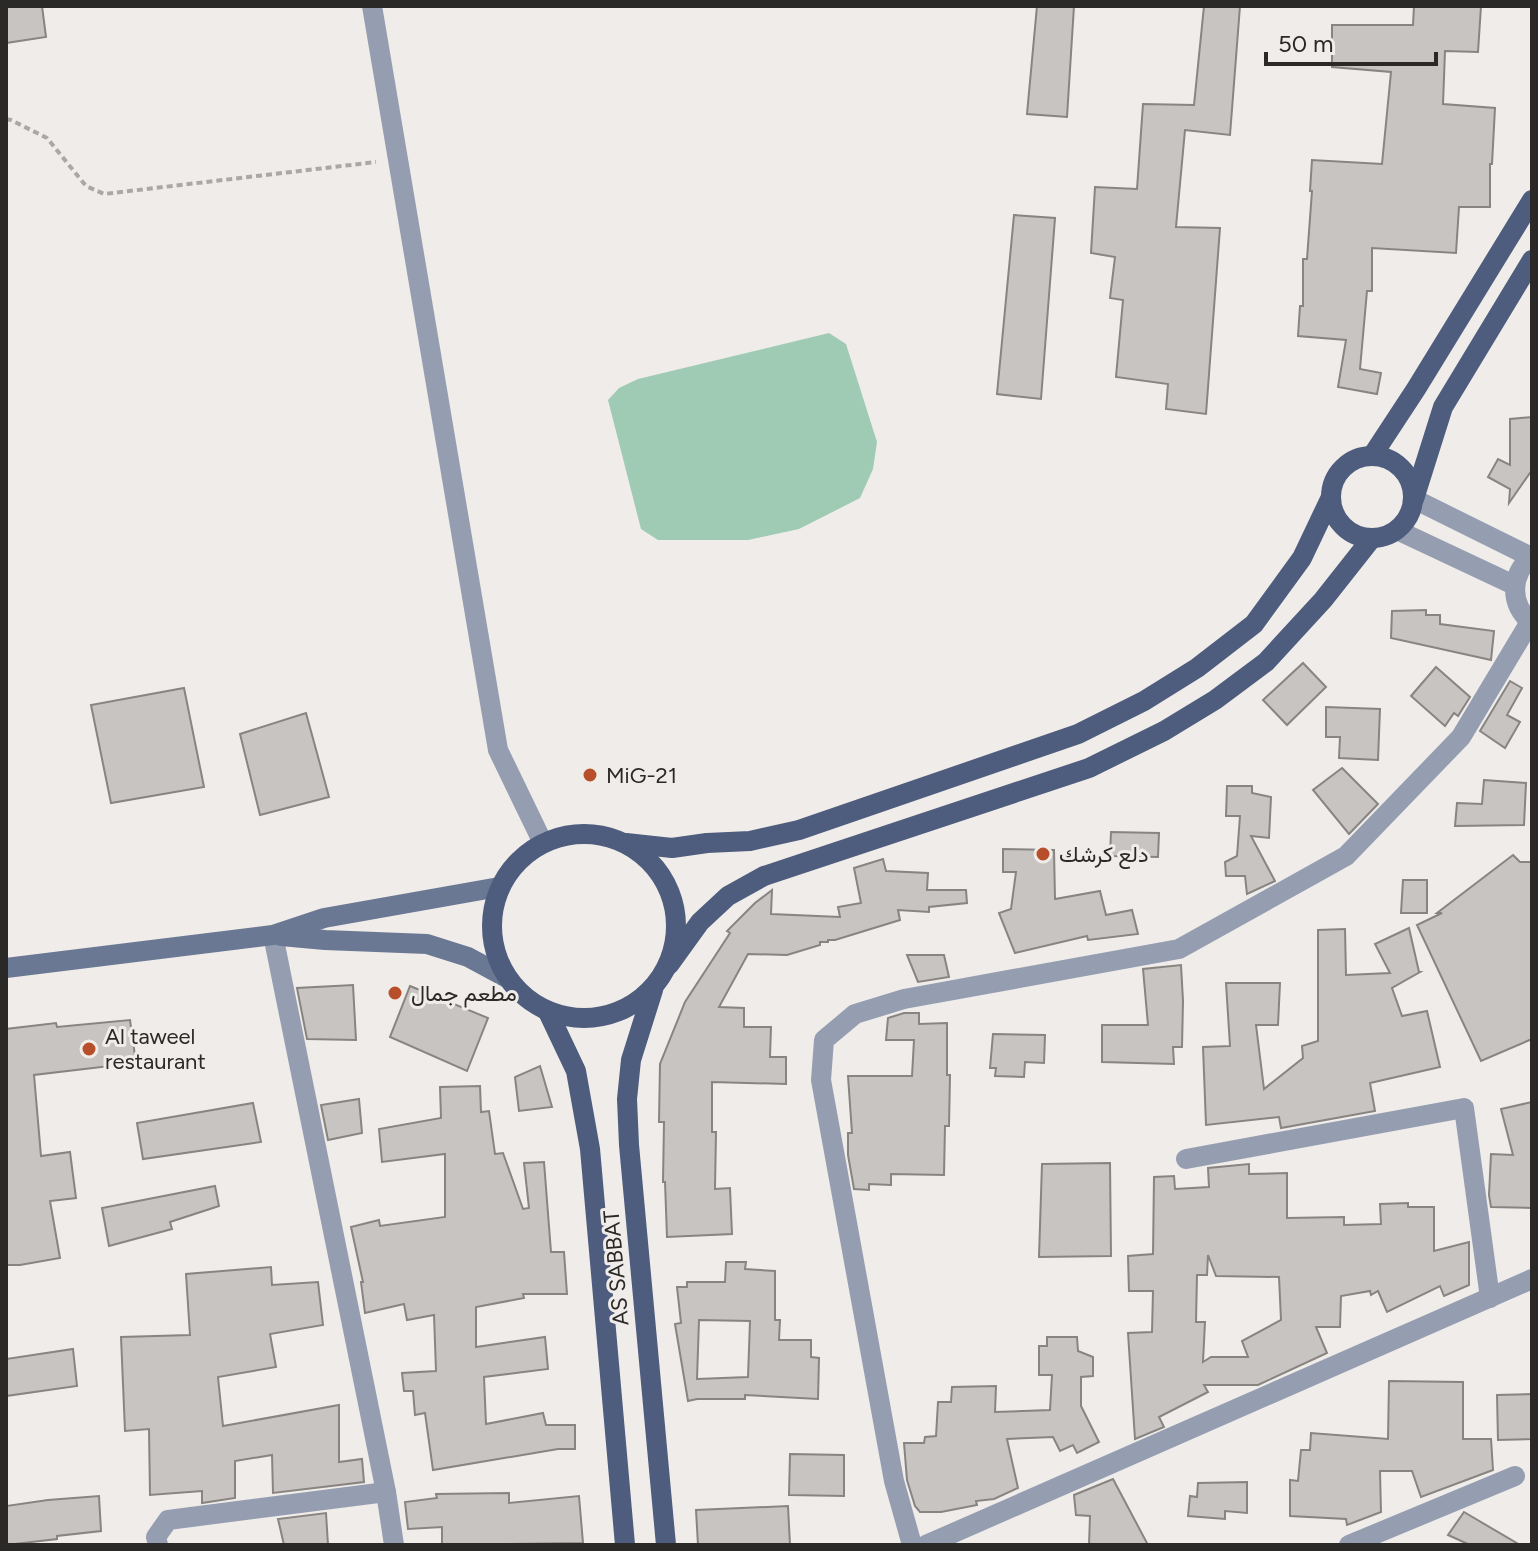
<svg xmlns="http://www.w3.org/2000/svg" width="1538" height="1551" viewBox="0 0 1538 1551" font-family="Figtree,Vazirmatn,sans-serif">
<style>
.green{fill:#9fcbb4}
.building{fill:#c8c4c1;stroke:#888481;stroke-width:2;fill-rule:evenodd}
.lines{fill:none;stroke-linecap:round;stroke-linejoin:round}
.path{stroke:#aaa7a5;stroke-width:4;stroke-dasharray:6 4;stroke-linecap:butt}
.street{stroke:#959eb1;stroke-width:20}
.secondary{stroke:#6b7893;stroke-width:20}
.primary{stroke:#4e5c7d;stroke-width:20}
.poi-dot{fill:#b74f2b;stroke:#f0ece9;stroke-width:3}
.labels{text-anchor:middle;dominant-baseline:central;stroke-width:6;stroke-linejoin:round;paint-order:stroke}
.poi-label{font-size:22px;fill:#2a2928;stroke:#f0ece9;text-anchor:start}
.street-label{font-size:22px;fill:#2a2928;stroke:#f0ece9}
</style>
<rect width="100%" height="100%" fill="#f0ece9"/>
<path class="green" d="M829,333L846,344L877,442L873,469L860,498L799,529L748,540H658L641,529L608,400L619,388L638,379Z"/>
<g class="building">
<path d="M6,6H42L46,37L6,43Z"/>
<path d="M1037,6H1074L1067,117L1027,114Z"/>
<path d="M1204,6H1240L1230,135L1185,130L1176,227L1220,228L1206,414L1166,409L1168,384L1116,377L1123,300L1110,298L1115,257L1091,253L1095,187L1137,189L1143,104L1194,105Z"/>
<path d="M1414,6H1481L1478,52L1445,51L1443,104L1495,108L1492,164H1490V207H1459L1456,253L1372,248V291H1367L1360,369L1381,373L1377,394L1338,387L1346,340L1298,336L1300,306H1303V259H1307L1312,191H1310L1312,160L1382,164L1391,72L1332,67V25H1413Z"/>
<path d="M1014,215L1055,218L1041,399L997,394Z"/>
<path d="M1532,417V470L1509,503L1510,489L1488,477L1498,459L1510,465V419Z"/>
<path d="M1426,610V615H1440V624L1494,631L1491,660L1391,638L1392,611Z"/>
<path d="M1303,663L1326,687L1287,725L1263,700Z"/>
<path d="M1436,667L1470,697L1458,716L1454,713L1445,726L1411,696Z"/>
<path d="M1510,681L1522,688L1507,715L1520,722L1505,748L1480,731Z"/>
<path d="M184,688L204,787L111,803L91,705Z"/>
<path d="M1326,707L1380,709L1378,760L1339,758L1340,737H1326Z"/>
<path d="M306,713L329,797L260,815L240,734Z"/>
<path d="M1342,768L1378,804L1349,834L1313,790Z"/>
<path d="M1484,780L1526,783L1524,825L1455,826L1457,803L1482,804Z"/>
<path d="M1227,786H1252V793L1271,797L1269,838L1251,836L1275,881L1247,894L1245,876H1226L1225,862L1237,856L1240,816H1226Z"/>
<path d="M1111,832L1159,833L1158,857L1110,856Z"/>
<path d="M1003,849L1054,850L1055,899L1100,891L1106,915L1132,910L1138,934L1088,940L1087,936L1015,953L999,913L1011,909L1016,872H1003Z"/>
<path d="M1513,855L1520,862H1532V1039L1481,1061L1417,925L1442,913H1437Z"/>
<path d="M883,859L886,871L928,873L927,890H966L967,903L929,907V912L898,910L900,920L835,940H828V942H820V945L787,955L748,954L719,1007L744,1008V1027H771L770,1057H786V1084L712,1082V1132H716L715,1189L730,1188L732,1234L667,1237L665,1182H663L664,1122H659L660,1064L685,1002L730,933L727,931L755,903L772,890L771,914L840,917L838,907L861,903L854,868Z"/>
<path d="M1403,880H1427V913H1401Z"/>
<path d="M1409,928L1419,972H1420L1392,988L1402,1016L1427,1011L1440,1067L1370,1083L1375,1111L1281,1128L1279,1117L1206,1125L1203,1047L1230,1046L1226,983H1280L1278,1025H1256L1264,1089L1303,1058L1302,1046L1318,1041V930L1345,929L1346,975L1390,973L1375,944Z"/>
<path d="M907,955H944L949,977L918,982Z"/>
<path d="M1181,965L1183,1001L1182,1047H1173L1174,1064L1102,1062V1025H1148L1143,969Z"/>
<path d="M353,985L356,1040L307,1039L297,988Z"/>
<path d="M410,986L488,1018L467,1071L390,1037Z"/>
<path d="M904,1013H919V1024L947,1023V1075H950L949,1126H945L944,1175L891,1174V1185L869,1184V1190L854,1189L848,1155V1133H852L848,1076H912L914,1040H886L888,1018Z"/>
<path d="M130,1020L136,1063L34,1075L41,1156L70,1152L76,1198L50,1201L60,1258L20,1265H6V1029L56,1023L57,1027Z"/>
<path d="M993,1034L1045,1035L1044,1063L1025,1062L1024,1077L995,1076L996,1068H990Z"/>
<path d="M540,1066L552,1107L519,1111L515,1077Z"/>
<path d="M480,1086L481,1112L489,1111L495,1154L503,1153L523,1209L529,1208L524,1163L544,1162L551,1252H564L567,1294H523L524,1298L476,1307V1347L545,1337L548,1369L484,1377L486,1424L543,1413L546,1425H575V1449H558L433,1470L425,1413L415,1415L413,1391H404L402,1373L436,1371L434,1315L407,1320L404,1304L365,1313L361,1282H363L351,1227L379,1220L380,1226L445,1217V1154L382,1162L379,1129L441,1118L440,1087Z"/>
<path d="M359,1099L362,1133L328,1140L321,1105Z"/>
<path d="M1532,1102V1208L1491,1207L1489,1195L1491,1154L1513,1155L1501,1109Z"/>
<path d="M253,1103L261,1142L143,1159L137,1123Z"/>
<path d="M1110,1163L1111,1256L1039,1257L1042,1164Z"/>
<path d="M1249,1164V1174L1287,1173V1218L1344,1217V1225L1381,1224L1380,1204L1408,1203V1207H1434V1251L1469,1242V1285L1444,1296L1440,1286L1387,1312L1378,1291L1371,1295L1370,1291L1341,1296L1340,1327H1316L1327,1353L1258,1385H1204L1208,1392L1159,1417L1164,1427L1135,1439L1128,1333L1152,1332L1153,1291H1129L1128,1256L1153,1254L1154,1177L1174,1176L1175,1189L1209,1187L1208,1168ZM1208,1255L1216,1276L1279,1277L1281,1320L1242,1341L1248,1357H1211L1203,1362L1205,1322H1196L1197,1275H1207Z"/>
<path d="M215,1186L219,1206L170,1222L172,1229L109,1246L102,1208Z"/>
<path d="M726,1262H746L745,1269L775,1271V1320H780L779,1340H811V1357L819,1358L818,1399L745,1395V1399H697L688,1401L675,1324L681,1323L677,1287H687V1282H725ZM699,1320L750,1321L748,1377L697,1379Z"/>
<path d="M271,1267L272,1285L318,1282L323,1325L270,1334L276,1367L218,1377L223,1426L339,1405V1462L362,1459L364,1482L273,1493L272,1455L235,1461V1498L202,1503V1491L150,1495L149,1429L125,1431L121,1337L190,1335L186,1274Z"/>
<path d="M1047,1337H1077L1078,1351L1093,1357V1376L1081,1377V1406L1099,1442L1077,1453L1073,1445L1060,1451L1053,1437L1007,1439L1018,1488L994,1499L976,1501L977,1505L941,1512H920L915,1506L907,1480L904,1443H924L925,1437L936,1436L938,1402H951L952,1387L996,1386L995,1412L1050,1410L1052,1375H1039V1346H1047Z"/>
<path d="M73,1349L77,1386L6,1396V1359Z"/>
<path d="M1389,1381L1463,1382V1439H1491L1493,1470L1421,1497L1412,1471H1380L1381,1512L1347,1525L1346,1519L1290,1516V1480L1298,1481L1301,1450H1310L1311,1433L1388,1439Z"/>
<path d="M1532,1394V1439L1498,1440L1497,1395Z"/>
<path d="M790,1454L844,1455V1496L789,1495Z"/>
<path d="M1113,1479L1148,1545H1089L1090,1516L1076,1515L1074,1495Z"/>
<path d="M1247,1482V1513L1225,1511V1519L1188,1516L1190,1496L1197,1497L1198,1483Z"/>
<path d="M509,1493V1503L579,1496L583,1543L442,1545V1527L408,1529L405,1502L437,1498L436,1494Z"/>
<path d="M99,1496L101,1531L57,1536V1539L6,1545V1506L48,1500Z"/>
<path d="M788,1506L790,1545H698L696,1510Z"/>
<path d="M1464,1512L1520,1545H1470L1448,1535Z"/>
<path d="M326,1513L328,1545H284L278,1519Z"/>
</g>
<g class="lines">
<path class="path" d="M6,119L11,120L47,138L86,186L104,194L376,162"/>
<g class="street">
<path d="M372,6L498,750L543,843"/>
<path d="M1414,499L1531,557"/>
<path d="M1397,530L1514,585"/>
<path d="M1532,556C1510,575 1509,604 1532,623"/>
<path d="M273,935L386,1492L394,1545"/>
<path d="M1186,1159L1464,1108L1490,1298"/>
<path d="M158,1545L156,1537L168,1520L386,1492"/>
<path d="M912,1545L894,1481L821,1080L824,1040L855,1014L904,999L1179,949L1346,856L1461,737L1530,622"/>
<path d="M926,1545L1532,1279"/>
<path d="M1349,1545L1515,1476"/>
</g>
<g class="secondary">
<path d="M281,936L325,940L427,944L468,957L507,978"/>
<path d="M6,968L273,935L324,918L499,887"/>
</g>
<g class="primary">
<path d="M1372,456L1416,389L1532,200"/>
<circle cx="1372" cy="497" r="41"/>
<path d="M1414,499L1443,407L1532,260"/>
<circle cx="584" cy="926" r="92"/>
<path d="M626,843L672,848L707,843L750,841L799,830L1078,734L1144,701L1197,668L1254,624L1302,558L1331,497"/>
<path d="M669,965L700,922L728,896L764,876L1089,768L1164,731L1215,700L1266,662L1323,600L1372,538"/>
<path d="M653,990L631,1060L627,1099L629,1145L666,1545"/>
<path d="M548,1012L576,1071L590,1149L625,1545"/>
</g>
</g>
<g class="poi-dot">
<circle cx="590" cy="775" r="8"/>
<circle cx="1043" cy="854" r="8"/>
<circle cx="395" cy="993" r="8"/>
<circle cx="89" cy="1049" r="8"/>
</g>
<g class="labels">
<g class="poi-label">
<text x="606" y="775">MiG-21</text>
<text x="1059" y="854">دلع كرشك</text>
<text x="411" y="993">مطعم جمال</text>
<text x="105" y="1036">Al taweel<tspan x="105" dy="25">restaurant</tspan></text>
</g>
<g class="street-label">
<text transform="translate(616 1268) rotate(-95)">AS SABBAT</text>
</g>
</g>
<rect width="1538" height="1551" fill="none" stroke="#2a2928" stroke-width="16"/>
<path d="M1266 52v12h170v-12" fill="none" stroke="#2a2928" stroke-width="4"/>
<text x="1278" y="52" font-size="24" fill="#2a2928" stroke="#f0ece9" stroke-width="6" paint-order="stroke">50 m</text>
</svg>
